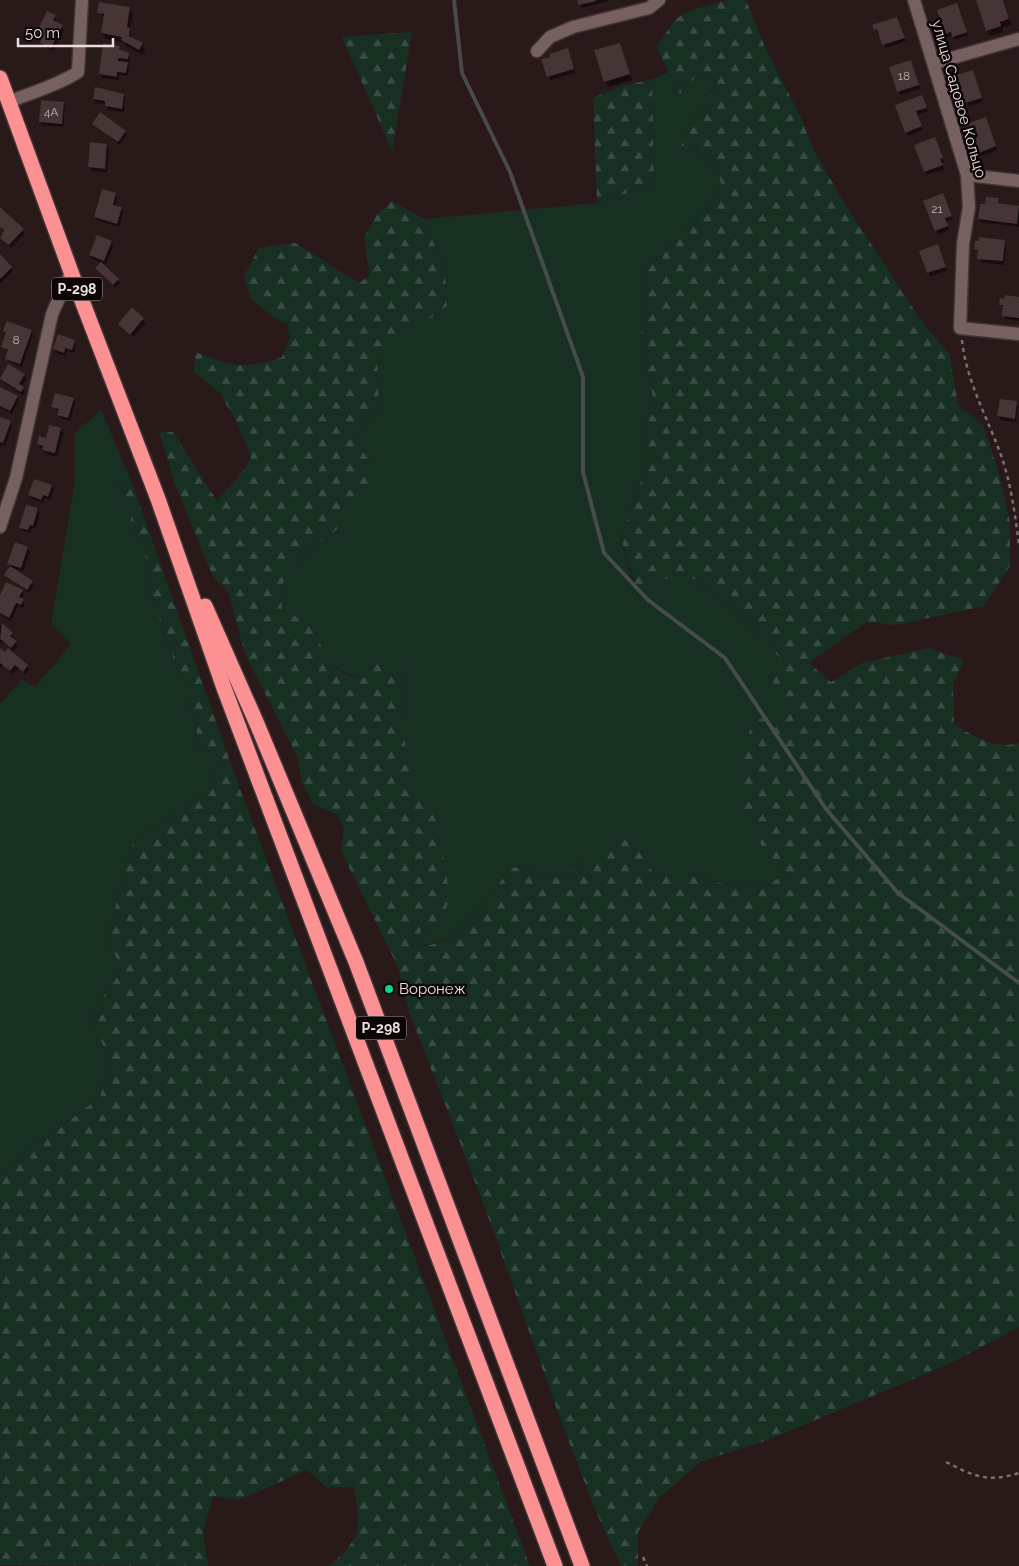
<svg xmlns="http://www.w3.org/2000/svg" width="1019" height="1566" viewBox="0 0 1019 1566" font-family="Raleway,sans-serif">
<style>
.green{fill:#173022}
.forest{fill:url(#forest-firs)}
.shadow{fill:#0007}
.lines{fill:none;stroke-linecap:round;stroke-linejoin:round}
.stream{stroke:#464d46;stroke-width:4}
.building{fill:#473434}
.minor-casing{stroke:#423435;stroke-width:15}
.highway-casing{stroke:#423435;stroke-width:18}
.path{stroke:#7e6f6f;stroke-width:2.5;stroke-dasharray:4 4;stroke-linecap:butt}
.minor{stroke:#766160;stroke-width:12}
.highway{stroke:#fc9193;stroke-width:15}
.poi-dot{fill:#02d98b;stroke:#0d0606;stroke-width:2}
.labels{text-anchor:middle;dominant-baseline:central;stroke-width:5;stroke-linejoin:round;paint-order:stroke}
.number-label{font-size:12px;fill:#c2b4b4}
.shield{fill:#0d0606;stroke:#a89e9d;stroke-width:1}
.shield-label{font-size:14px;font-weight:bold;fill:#ebdfde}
.street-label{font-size:15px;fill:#ebdfde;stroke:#0d0606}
.poi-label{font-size:15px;fill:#ebdfde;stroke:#0d0606;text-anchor:start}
</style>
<defs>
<pattern id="forest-firs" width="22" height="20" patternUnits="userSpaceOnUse" patternTransform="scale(1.25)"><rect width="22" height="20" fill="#173022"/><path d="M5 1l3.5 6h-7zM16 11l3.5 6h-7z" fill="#394e42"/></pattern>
</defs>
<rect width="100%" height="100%" fill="#2a1919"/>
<g class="green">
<path d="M669,72L680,94L698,74L716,81L708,102L685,130L681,148L708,154L721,183L708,208L647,270L641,332L654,404L644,424L649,459L621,538L633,584L664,579H695L739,615L781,659L787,709L762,846L787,874L762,887L738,888L689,874L658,878L648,866L645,850L587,859L563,879L524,867L509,868C487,906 458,946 411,947L422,930L441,922L405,775L400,719L401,667L362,678L343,672L328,660L308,625L282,610L280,586L299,558L339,528L346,500L370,461L353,439L379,407L377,343L445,271L424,219L597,203L654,184L652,79Z"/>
<path d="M101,410L131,480L119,485L131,504V530L145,544L148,586L177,668L187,688L202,757L217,764L214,786L133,843L107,937L122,969L88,1019L111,1059L100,1097L0,1173V704L22,679L35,687L71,644L51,624L75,481V433Z"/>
</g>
<g class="forest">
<path d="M728,0H746L765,47L803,122L812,147L843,201L924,325L949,353L958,405L983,425L999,473L1010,522V566L984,606L896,625L866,622L809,663L831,682L862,663L928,648L964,660L953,684L954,724C974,736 994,750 1019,743V1327L949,1364L768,1440L702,1461L659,1498L638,1532V1566H621L597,1514L564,1429L481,1197L409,1012L398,967L341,851L344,828L336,814L314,805L301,781L299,760L245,654L228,591L213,577L175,484L159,432H173L217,501L243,471L251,458L237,422L219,392L193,372L196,352C232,367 245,370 282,357L290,337L287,324L273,317L251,299L244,276L259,248L295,243L359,283L370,275L364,237L377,215L392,201L424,219L445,271L447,306L408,335L377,353L379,407L353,439L370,461L376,490L347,500L339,528L299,558L280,587L282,610C290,614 303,619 309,626C326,648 329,676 362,678L382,655L401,667L400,719L412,778L439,826L450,898L441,922L422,930L411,947C457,949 488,904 509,868L524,867L563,879L587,859L631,837L646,850L648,866L658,878L680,872L738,888L762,887L787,874L762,847L743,806L738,762L753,722L787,709L772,685L781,659L739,615L695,579H664L636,587L621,538L649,459L644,424L654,404L641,332L647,270L708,208L721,183L708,154L681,148L685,130L708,102L716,81L698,74L680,94L656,47L676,19L688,11Z"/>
<path d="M412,32L392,151L342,37Z"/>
<path d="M652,79L654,184L597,203L593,98L619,87Z"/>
<path d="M131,480L234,773L530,1566H328C362,1541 361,1526 354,1487L327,1488L307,1470L239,1500L213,1496L203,1531L208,1566L0,1565V1173L100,1097L111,1059L88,1019L122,970L107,937L133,843L214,786L217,765L202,757L187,688L177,668L148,586L145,544L131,530V504L119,484Z"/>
</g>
<g class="shadow">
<path d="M579,0H609V1L582,8Z"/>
<path d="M977,0H1003L1012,25L1002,28L1003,32L990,36Z"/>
<path d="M957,4L966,30L946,38L945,29Z"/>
<path d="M129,8L133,14L130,30L132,39L142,44L145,50L143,55L126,46L124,42L106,39L102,33L105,19L99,12Z"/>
<path d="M55,16L56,23L64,30L53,51L43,46L41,43L44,38L38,32Z"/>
<path d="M899,22L906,41L886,48L874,26Z"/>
<path d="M967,33L968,35L955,40L954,37Z"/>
<path d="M620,44L632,80L608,87L605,81Z"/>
<path d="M119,47L130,58V63L126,62L129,67L128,76L119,75L118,80L102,78L100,74Z"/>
<path d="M569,53L575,73L550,80L543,60Z"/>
<path d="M911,61L920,89L900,95L891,68Z"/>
<path d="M974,75L983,102L969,106L958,76Z"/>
<path d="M123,95L125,98L124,112L108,110L106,104L96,103L94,99Z"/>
<path d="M923,100L928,111L918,115L923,130L908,136L896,105Z"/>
<path d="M63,104L65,107L63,127L42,125L40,122Z"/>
<path d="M987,122L997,150L982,156L976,142L971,144L969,140Z"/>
<path d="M94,124L125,132L127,135L120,145Z"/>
<path d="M935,138L944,162L942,163L944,169L927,175L925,171Z"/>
<path d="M107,145L109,149L107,172L92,171L89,167Z"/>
<path d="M115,194L117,198L115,206L121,208L123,212L119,227L97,220L95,217Z"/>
<path d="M945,198L953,219L946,222L949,230L938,235L924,202Z"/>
<path d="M998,199L1000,205L1019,207V227L981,222L979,219L987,206Z"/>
<path d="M0,209L25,233L11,248L0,236L4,232L0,226Z"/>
<path d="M1004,241L1006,245L1004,265L981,262L979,253L976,249Z"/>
<path d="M111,242L113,246L106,264L92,259L90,255Z"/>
<path d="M940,249L947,271L930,276L921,251Z"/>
<path d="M0,256L13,271L0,284Z"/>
<path d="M97,268L118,280L120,283L115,288Z"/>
<path d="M1019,300V321L1005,319L1004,308L1001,305Z"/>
<path d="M132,309L146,323L133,337L120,324Z"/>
<path d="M5,331H31L33,334L22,367L9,362L7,358L9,352L2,347L7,334Z"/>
<path d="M74,341L76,345L74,353L67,351L66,356L56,353L54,349Z"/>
<path d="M24,375L26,379L21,387L25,392L23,395L3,382L1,379Z"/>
<path d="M0,388L17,397L19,400L12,414L0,408Z"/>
<path d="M73,399L75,403L70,421L60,418L59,412L53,407Z"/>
<path d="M1016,403L1018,406L1016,422L1001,420L999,416Z"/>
<path d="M0,418L10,422L12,426L5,446L0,445Z"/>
<path d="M61,429L63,433L57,457L46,454L38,444Z"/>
<path d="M52,486L54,490L50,500L44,498L43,503L32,499L29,495Z"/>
<path d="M37,509L40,513L35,529L32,528L30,533L23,531L21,528Z"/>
<path d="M27,548L30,552L23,571L12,568L32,582L34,585L29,593L6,575L11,567L9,564Z"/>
<path d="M22,591L24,594L21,600L25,604L23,608L18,606L11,621L1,616L0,598Z"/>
<path d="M2,625L14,637L13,639L18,646L13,651L2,642L0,644V628Z"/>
<path d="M0,649L27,666L29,670L25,674L18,668L13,674L3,665L0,668Z"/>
</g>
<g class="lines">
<path class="stream" d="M454,0L462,73L510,172L583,377V472L604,553L648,600L725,658L826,809L898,893L1019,983"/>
</g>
<g class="building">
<path d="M577,0H596V1L579,5Z"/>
<path d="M976,0H1003L1009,19L1000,22L1001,26L986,31Z"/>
<path d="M99,2L130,7L127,27L130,28L129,36L143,43L139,50L121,40L122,37L101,33L104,14L97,13Z"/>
<path d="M957,3L967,32L952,37L951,32L943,35L941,29L944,28L937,10Z"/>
<path d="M47,11L56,15L53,20L63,25L51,48L40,43L43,36L37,32Z"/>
<path d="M897,17L905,38L882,45L877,29L874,30L872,25Z"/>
<path d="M103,43L120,46L119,49L129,53L128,59L118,58V61L128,62L126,73L117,72V77L99,74Z"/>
<path d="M620,43L630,74L604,82L594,50Z"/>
<path d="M568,48L574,69L547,77L541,59L550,57L549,54Z"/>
<path d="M911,60L919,85L897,92L889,67Z"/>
<path d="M973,70L982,98L965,103L956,75Z"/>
<path d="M95,87L124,94L122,109L105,106V101L93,99Z"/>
<path d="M922,95L927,108L916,111L922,126L905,133L895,105Z"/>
<path d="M41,100L64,102L62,124L39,122Z"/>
<path d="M100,112L126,131L118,142L92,124Z"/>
<path d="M986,117L996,146L979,153L974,138L968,141L963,125Z"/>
<path d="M935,137L943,158L940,159L943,165L924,172L914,145Z"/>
<path d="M90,142L107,144L105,169L88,167Z"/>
<path d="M102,189L116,193L113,205L122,207L117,224L94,217Z"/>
<path d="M943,193L952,216L945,218L948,226L935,231L923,201Z"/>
<path d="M986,197L999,198L998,203L1019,206L1017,224L978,219L980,204H985Z"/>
<path d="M0,207L24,229L9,245L0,238L4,230L0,227Z"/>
<path d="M97,235L112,241L104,261L89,255Z"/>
<path d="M979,237L1005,240L1003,261L977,259L978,250L974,249L975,241H979Z"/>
<path d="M938,244L946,267L927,273L919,251Z"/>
<path d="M0,254L12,267L0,279Z"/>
<path d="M101,262L119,279L113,285L95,268Z"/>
<path d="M1005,295L1019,297V318L1002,316L1003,305H999L1000,298L1004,299Z"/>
<path d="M132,307L144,318L130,335L118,324Z"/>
<path d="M7,321L32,330L20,364L5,359L8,350L1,347L6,332L3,331Z"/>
<path d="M58,334L75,340L72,350L65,348L64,353L53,349Z"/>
<path d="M8,364L25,374L19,384L24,387L21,392L0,379Z"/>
<path d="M0,387L18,396L10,411L0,406Z"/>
<path d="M55,393L74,398L68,418L57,415L59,409L51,407Z"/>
<path d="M1000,399L1017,401L1015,419L997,416Z"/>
<path d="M0,417L11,421L3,443L0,442Z"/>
<path d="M49,425L61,428L55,453L42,450L43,446L37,444L39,436L46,438Z"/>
<path d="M34,479L52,485L48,497L43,495L41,500L28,495Z"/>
<path d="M26,505L38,508L33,526L30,525L28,530L19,528Z"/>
<path d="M15,542L28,547L21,568L7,564Z"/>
<path d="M10,566L33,581L27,590L4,575Z"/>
<path d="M6,582L23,590L19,597L24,599L21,605L16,603L9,618L0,613V595Z"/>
<path d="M2,623L13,633L10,636L17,641L11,648L0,639Z"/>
<path d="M0,648L5,652L8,648L28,665L23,672L15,665L10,671L0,663Z"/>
</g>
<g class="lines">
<g class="minor-casing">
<g id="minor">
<path d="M914,0L967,175L969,207L963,244L960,328L1019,334"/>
<path d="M537,51L550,37L573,27L649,8L659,0"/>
<path d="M934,63L1019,39"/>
<path d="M9,102C32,92 57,86 78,72L82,0"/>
<path d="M967,175L1019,181"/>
<path d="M0,527L16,478L52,314L71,272"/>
</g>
</g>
<g class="highway-casing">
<g id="highway">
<path d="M0,78L71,272L158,499L224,688L555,1566"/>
<path d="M205,606L257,724L356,962L582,1566"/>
</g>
</g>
<g class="path">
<path d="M962,340C966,380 987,417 1001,455C1011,484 1015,514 1019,545"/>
<path d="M946,1462C973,1476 988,1483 1019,1473"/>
<path d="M643,1557L647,1566"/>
</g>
<use href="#minor" class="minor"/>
<use href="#highway" class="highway"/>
</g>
<circle class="poi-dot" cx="389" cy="989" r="5"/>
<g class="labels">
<g class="number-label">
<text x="904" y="76">18</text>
<text x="51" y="112">4А</text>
<text x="937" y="209">21</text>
<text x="16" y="340">8</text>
</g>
<g class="shield">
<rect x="52" y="277.5" width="50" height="23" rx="4"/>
<rect x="356" y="1016.5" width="50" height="23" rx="4"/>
</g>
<g class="shield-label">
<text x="77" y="289">Р-298</text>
<text x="381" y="1028">Р-298</text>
</g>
<g class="street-label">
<text transform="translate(959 99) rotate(74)">улица Садовое Кольцо</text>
</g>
<g class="poi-label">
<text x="399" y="989">Воронеж</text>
</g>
</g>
<path d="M18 38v8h95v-8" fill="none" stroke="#ebdfde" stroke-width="2.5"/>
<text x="25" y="38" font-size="15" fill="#ebdfde" stroke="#0d0606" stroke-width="4" paint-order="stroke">50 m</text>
</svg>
